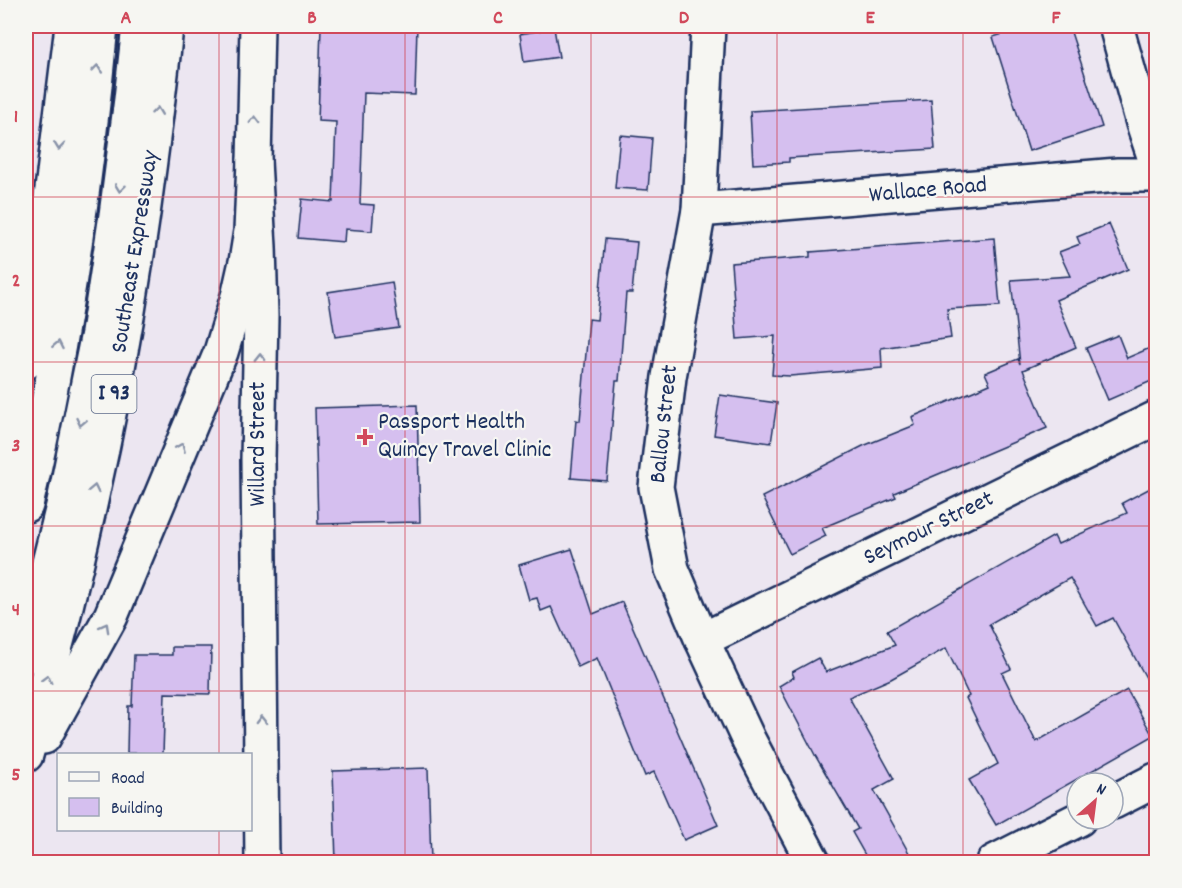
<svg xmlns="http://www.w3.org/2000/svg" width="1182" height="888" viewBox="0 0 1182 888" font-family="Dekko,sans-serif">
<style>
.building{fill:#d5bfef;stroke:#1b2f5e;stroke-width:1.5}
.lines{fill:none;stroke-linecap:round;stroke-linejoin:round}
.street-casing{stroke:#1b2f5e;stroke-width:38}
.secondary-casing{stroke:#1b2f5e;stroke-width:38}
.highway-casing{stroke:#1b2f5e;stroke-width:38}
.street{stroke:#f6f6f2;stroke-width:33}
.secondary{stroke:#f6f6f2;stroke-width:33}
.highway{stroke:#f6f6f2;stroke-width:33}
.oneway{stroke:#8892a8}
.grid{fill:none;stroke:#d1495b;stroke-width:1.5;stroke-opacity:0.55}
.poi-dot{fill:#d1495b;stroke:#f6f6f2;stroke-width:2}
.labels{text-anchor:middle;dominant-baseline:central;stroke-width:4.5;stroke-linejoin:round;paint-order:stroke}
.shield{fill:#f6f6f2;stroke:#5d6b8a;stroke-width:1.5}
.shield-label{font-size:22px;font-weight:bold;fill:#1b2f5e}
.street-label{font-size:24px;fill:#1b2f5e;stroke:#f6f6f2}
.poi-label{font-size:24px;fill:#1b2f5e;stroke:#f6f6f2;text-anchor:start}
.neatline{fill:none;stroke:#d1495b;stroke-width:2}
.grid-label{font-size:20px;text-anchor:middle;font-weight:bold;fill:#d1495b}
</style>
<rect width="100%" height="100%" fill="#ece6f1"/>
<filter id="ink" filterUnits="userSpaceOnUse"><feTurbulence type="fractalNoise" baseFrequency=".0167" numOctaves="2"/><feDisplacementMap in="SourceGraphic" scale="12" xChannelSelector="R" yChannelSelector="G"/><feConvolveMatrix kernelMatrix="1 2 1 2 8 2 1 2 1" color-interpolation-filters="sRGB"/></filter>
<g filter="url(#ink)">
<g class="building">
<path d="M321,26H417L415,95L364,93L360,204L374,205L372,231L345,229L344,242L298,238L302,199L333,202L336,122L318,121Z"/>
<path d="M1030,26H1069L1102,127L1029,151L993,37Z"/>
<path d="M554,28L559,57L524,62L520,34Z"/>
<path d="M931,100L935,149L789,158V162L753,164L750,111Z"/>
<path d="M620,135L652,138L648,190L615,188Z"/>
<path d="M1109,224L1128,269L1056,300L1076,347L1023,370L1047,428L894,493L896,497L822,528L826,536L790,554L762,497L863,446L915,425L912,417L990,384L985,373L1018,359L1020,364L1011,280L1070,276L1059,252L1080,244L1077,237Z"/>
<path d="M994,238L1000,306L947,309L951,338L881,348L882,368L790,376L772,375L775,336L737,339L731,263L810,257V252Z"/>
<path d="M605,239L637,242L632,293H626L619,381H616L607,481L571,478L576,420L580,421L589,319L597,320Z"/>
<path d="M392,282L399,328L335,337L328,292Z"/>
<path d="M1118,335L1127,358L1150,348L1156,363V379L1108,400L1086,348Z"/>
<path d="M720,395L777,403L771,443L714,435Z"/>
<path d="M417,405L420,522L318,524L315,408Z"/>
<path d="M1156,485V696L1113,618L1097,626L1070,578L989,624L1011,669L1002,673L1036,742L1127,690L1153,736L996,825L969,780L998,764L966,698L969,696L946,648L891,679L849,697L894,779L874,790L914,862H869L852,832L858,829L816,757L779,686L794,677L792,672L818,658L826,672L895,645L887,631L1054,536L1058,544L1127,513L1122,503Z"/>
<path d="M572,549L593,614L622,602L718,825L684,840L654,772L645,776L597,658L578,667L551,607L541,611L537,598L529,600L519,565Z"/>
<path d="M172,647H211L210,694L165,693L163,754L127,753L128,706H132L134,655H172Z"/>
<path d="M428,768L431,862H336L333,771Z"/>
</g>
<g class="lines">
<g class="street-casing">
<g id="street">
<path d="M708,26L699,210L669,377L656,487L672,569L702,640L749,741L813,862"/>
<path d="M1116,26L1143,123L1156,162"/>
<path d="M699,210L1118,175H1156"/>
<path d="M702,640L1156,418"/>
</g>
</g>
<g class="secondary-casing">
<g id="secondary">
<path d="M257,26L254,161L259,247L261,315L258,459L262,862"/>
<path d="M1113,802L1156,780"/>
<path d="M994,862L1079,819"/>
</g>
</g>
<g class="highway-casing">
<g id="highway">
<path d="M26,362L44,255L72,26"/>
<path d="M26,505C63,348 86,187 101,26"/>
<path d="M26,656L64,502L98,333L116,215L131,99L139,26"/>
<path d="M44,737L111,616L221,352L239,293L246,262L251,231L254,161"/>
<path d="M26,755C82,561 125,362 150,161C156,116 162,71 166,26"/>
</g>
</g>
<use href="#street" class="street"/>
<use href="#secondary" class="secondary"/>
<use href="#highway" class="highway"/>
</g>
<defs><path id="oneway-chevron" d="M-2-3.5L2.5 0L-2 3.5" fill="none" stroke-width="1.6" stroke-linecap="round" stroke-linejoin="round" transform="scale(1.5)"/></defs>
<g class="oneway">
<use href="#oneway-chevron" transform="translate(97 69) rotate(-84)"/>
<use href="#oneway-chevron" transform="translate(157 111) rotate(-83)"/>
<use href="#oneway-chevron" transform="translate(255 120) rotate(-89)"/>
<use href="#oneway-chevron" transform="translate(59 146) rotate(97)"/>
<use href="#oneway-chevron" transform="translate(120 188) rotate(97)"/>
<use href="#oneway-chevron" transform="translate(58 345) rotate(-79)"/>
<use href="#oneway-chevron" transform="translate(260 357) rotate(-89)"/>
<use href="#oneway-chevron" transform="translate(81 422) rotate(102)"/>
<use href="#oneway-chevron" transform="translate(181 447) rotate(-67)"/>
<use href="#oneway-chevron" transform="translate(94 489) rotate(-78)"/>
<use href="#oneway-chevron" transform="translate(105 627) rotate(-61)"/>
<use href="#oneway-chevron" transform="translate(47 679) rotate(-75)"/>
<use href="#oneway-chevron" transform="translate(261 720) rotate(-91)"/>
</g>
</g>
<path class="grid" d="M219,26V754M405,26V862M591,26V862M777,26V862M963,26V862M26,197H1156M26,362H1156M26,526H1156M26,691H1156M219,830V862"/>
<path class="poi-dot" d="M362 428h6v6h6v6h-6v6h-6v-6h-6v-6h6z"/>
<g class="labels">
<rect class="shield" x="91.5" y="375" width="45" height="38" rx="4.5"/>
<g class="shield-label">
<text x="114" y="394">I 93</text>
</g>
<g class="street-label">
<text transform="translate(928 191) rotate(-5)">Wallace Road</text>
<text transform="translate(136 252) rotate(-81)">Southeast Expressway</text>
<text transform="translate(665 424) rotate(-84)">Ballou Street</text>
<text transform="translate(259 444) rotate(-90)">Willard Street</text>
<text transform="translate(929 529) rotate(-26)">Seymour Street</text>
</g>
<g class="poi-label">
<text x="378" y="423">Passport Health<tspan x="378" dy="28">Quincy Travel Clinic</tspan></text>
</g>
</g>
<rect width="1182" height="888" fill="none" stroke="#f6f6f2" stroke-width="66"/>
<rect x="57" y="753" width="195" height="78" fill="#f6f6f2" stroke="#9ea6b7" stroke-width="1.5"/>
<rect x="69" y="772" width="30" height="9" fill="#f6f6f2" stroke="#9ea6b7" stroke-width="1.5"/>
<text x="111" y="783" font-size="18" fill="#1b2f5e">Road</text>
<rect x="69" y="798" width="30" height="18" fill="#d5bfef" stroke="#9ea6b7" stroke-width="1.5"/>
<text x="111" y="813" font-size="18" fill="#1b2f5e">Building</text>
<g transform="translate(1095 801) rotate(28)"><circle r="28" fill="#f6f6f2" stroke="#9ea6b7" stroke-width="1.5"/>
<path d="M0-4.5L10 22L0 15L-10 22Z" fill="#d1495b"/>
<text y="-9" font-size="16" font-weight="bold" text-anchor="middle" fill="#1b2f5e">N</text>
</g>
<rect x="33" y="33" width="1116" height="822" class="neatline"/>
<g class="grid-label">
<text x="126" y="23">A</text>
<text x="312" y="23">B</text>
<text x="498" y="23">C</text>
<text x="684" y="23">D</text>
<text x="870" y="23">E</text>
<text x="1056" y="23">F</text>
<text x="16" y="122">1</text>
<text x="16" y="286">2</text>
<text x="16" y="451">3</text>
<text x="16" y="615">4</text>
<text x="16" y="780">5</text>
</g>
</svg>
